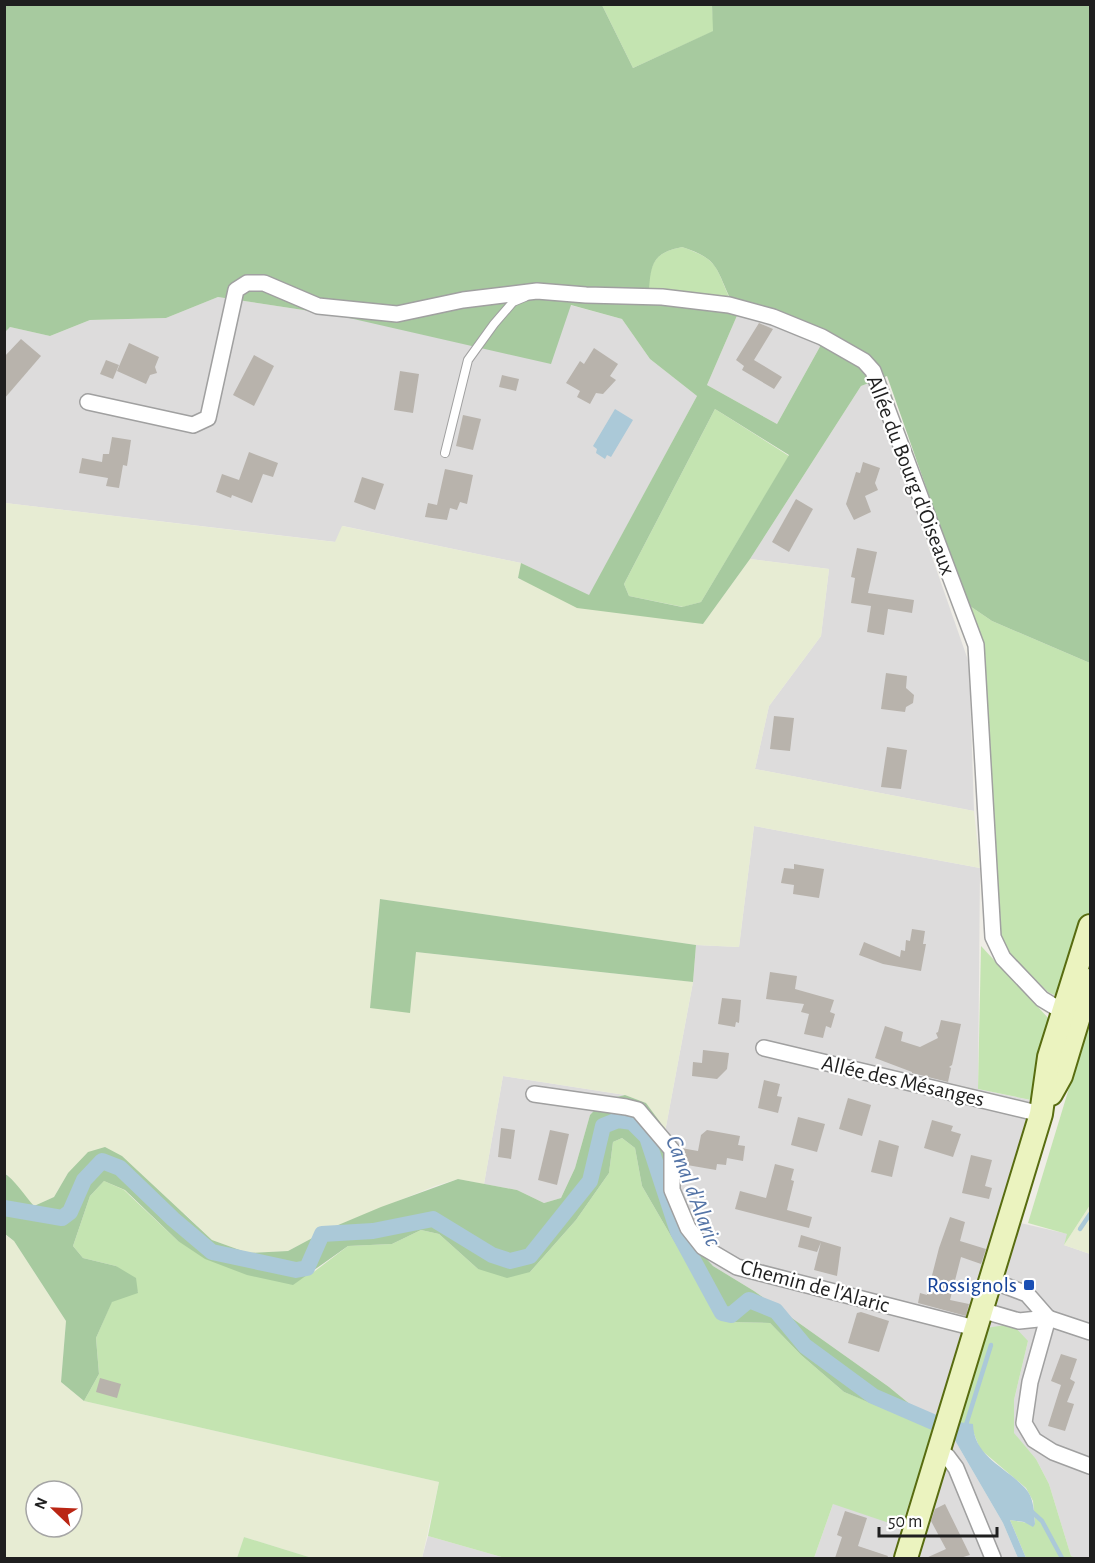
<svg xmlns="http://www.w3.org/2000/svg" width="1095" height="1563" viewBox="0 0 1095 1563" font-family="'Alegreya Sans',sans-serif">
<style>
.residential{fill:#dddcdc}
.farmland{fill:#e7ecd3;fill-rule:evenodd}
.grass{fill:#c4e4b1}
.forest{fill:#a7ca9f;fill-rule:evenodd}
.water{fill:#abc9d8}
.lines{fill:none;stroke-linecap:round;stroke-linejoin:round}
.stream{stroke:#abc9d8;stroke-width:4.5}
.canal{stroke:#abc9d8;stroke-width:16}
.building{fill:#b8b3ac}
.lane-casing{stroke:#a0a0a0;stroke-width:10}
.street-casing{stroke:#a0a0a0;stroke-width:18}
.secondary-casing{stroke:#586c10;stroke-width:26}
.lane{stroke:#fff;stroke-width:8}
.street{stroke:#fff;stroke-width:15}
.secondary{stroke:#ebf3bf;stroke-width:22}
.transit-dot{fill:#1a4fb4;stroke:#fff;stroke-width:2}
.labels{text-anchor:middle;dominant-baseline:central;stroke-width:4.5;stroke-linejoin:round;paint-order:stroke}
.street-label{font-size:22px;fill:#1f1f1f;stroke:#fff}
.transit-label{font-size:22px;fill:#164399;stroke:#fff;text-anchor:end}
.water-label{font-size:24px;font-style:italic;fill:#5474a6;stroke:#fff}
</style>
<rect width="100%" height="100%" fill="#efede6"/>
<g class="residential">
<path d="M218,297L336,315L570,305L622,319L650,359L697,396L589,596L521,563L343,526L336,542L5,503L4,332L10,327L50,336L90,320L166,318Z"/>
<path d="M739,311L822,343L777,424L707,385Z"/>
<path d="M871,382L969,663L974,811L755,769L769,706L821,636L829,569L750,559L861,386Z"/>
<path d="M754,826L980,868L978,1089L1053,1105L1016,1222L1068,1234L1064,1245L1090,1254V1558H1077L1071,1556L1049,1484L1036,1459L1014,1434V1400L1028,1341L953,1437L1003,1523L1018,1558H814L833,1504L934,1428L937,1416L917,1410L889,1387L754,1291L713,1266L690,1241L674,1214L665,1132L693,982L696,945L739,947Z"/>
<path d="M503,1076L625,1095L604,1100L590,1115L575,1168L561,1198L544,1203L517,1190L484,1184Z"/>
<path d="M428,1536L505,1558H422Z"/>
</g>
<g class="farmland">
<path d="M5,503L335,542L342,526L521,563L518,579L703,624L750,559L829,569L821,636L769,706L755,769L974,811L980,868L754,826L739,947L696,945L380,899L370,1008L416,952L693,982L665,1132L646,1103L625,1095L503,1076L484,1184L458,1179L435,1186L331,1228L288,1251L248,1253L212,1240L185,1214L68,1173L54,1197L34,1206L21,1192L8,1175L5,1173Z"/>
<path d="M1090,1205V1254L1064,1245Z"/>
<path d="M4,1234L14,1241L66,1321L61,1382L84,1401L439,1482L422,1558H312L244,1537L237,1558H5ZM36,1491H72V1527H36Z"/>
</g>
<g class="grass">
<path d="M602,5H712L714,31L633,68Z"/>
<path d="M682,247C719,260 715,266 730,299L648,289C651,262 654,253 682,247Z"/>
<path d="M715,409L789,456L701,602L683,607L629,596L624,584Z"/>
<path d="M967,604L992,621L1090,663V913L1062,999L1048,992L1004,949L998,931L987,696L981,636Z"/>
<path d="M981,946L1051,1021L1031,1100L978,1089Z"/>
<path d="M1090,1019V1205L1064,1245L1067,1234L1028,1223Z"/>
<path d="M622,1138L635,1148L642,1186L715,1312L727,1322L770,1323L801,1355L844,1392L934,1428L901,1527L833,1504L814,1558H505L428,1536L439,1482L84,1401L99,1374L96,1338L112,1301L138,1292L116,1266L83,1258L73,1246L90,1196L104,1181L124,1190L178,1241L311,1274L348,1246L392,1244L421,1230L439,1234L478,1269L530,1272L576,1220L609,1173L613,1142Z"/>
<path d="M1012,1324L1028,1341L1014,1400V1433L1036,1459L1049,1484L1071,1556L1077,1558H1026L1010,1520L1035,1524L1033,1501L1026,1488L980,1449L973,1431L958,1422L986,1328Z"/>
<path d="M244,1537L312,1558H237Z"/>
</g>
<g class="forest">
<path d="M5,5H602L633,68L713,31L712,5H1090V663L992,621L967,604L887,376L861,386L750,559L703,624L577,608L518,578L521,563L589,595L697,396L650,359L622,319L571,305L551,364L336,315L218,297L166,318L90,320L50,336L10,327L5,332ZM682,247C718,259 715,266 730,298L649,289C651,262 654,253 682,247ZM739,311L822,343L777,424L707,385ZM715,409L789,455L701,602L682,607L629,596L624,584Z"/>
<path d="M380,899L696,945L693,982L416,952L410,1013L370,1008Z"/>
<path d="M625,1095L646,1103L660,1122L665,1132L674,1214L690,1241L713,1266L754,1291L889,1387L917,1410L912,1413L911,1420L844,1392L801,1355L770,1323L727,1322L715,1312L642,1186L635,1148L622,1138L613,1142L609,1173L576,1220L530,1272L507,1278L478,1269L439,1234L421,1230L392,1244L348,1246L293,1285L247,1275L205,1259L178,1241L125,1190L104,1181L90,1196L73,1246L83,1258L116,1266L136,1278L138,1293L112,1302L96,1338L99,1374L84,1401L61,1382L66,1321L14,1241L5,1234L4,1173C14,1179 25,1196 34,1206L54,1197L68,1173L88,1152L105,1147L122,1156L212,1240L248,1253L288,1251L331,1228L381,1207L458,1179L517,1190L544,1203L561,1198L575,1168L590,1115L604,1100Z"/>
</g>
<g class="water">
<path d="M615,409L633,420L611,457L607,455L605,459L596,453L597,449L593,446Z"/>
<path d="M958,1422L973,1424C974,1457 1006,1467 1025,1488C1034,1497 1034,1512 1035,1524L1033,1527L1024,1522L1010,1520L1026,1558H1018L1003,1523L953,1437Z"/>
</g>
<g class="lines">
<g class="stream">
<path d="M1080,1229L1090,1214"/>
<path d="M965,1428L991,1345"/>
<path d="M1031,1511L1042,1521L1062,1558"/>
</g>
<path class="canal" d="M4,1208L62,1218L70,1212L84,1180L102,1161L120,1168L173,1219L212,1252L296,1270L307,1268L322,1234L373,1231L433,1219L492,1255L510,1261L530,1256L590,1181L603,1126L618,1120L632,1122L647,1137L678,1232L722,1313L731,1315L749,1300L776,1311L805,1346L873,1396L933,1422"/>
</g>
<g class="building">
<path d="M759,323L773,329L754,360L782,377L774,389L742,370L744,366L736,360Z"/>
<path d="M21,339L41,356L4,399V357Z"/>
<path d="M129,343L159,357L155,367L157,373L150,375L146,384L117,371Z"/>
<path d="M594,348L618,364L610,376L616,380L603,394L596,393L590,404L577,397L580,391L566,383L580,361L584,364Z"/>
<path d="M254,355L274,366L254,406L233,395Z"/>
<path d="M106,360L119,365L113,379L100,374Z"/>
<path d="M400,371L419,374L413,413L394,410Z"/>
<path d="M502,375L519,379L516,391L499,387Z"/>
<path d="M463,415L481,419L473,450L456,446Z"/>
<path d="M112,437L131,440L127,466L123,465L119,488L106,486L108,478L79,473L82,458L102,462L103,454H109Z"/>
<path d="M249,452L278,463L273,477L263,474L252,503L232,495L231,498L216,492L222,474L239,480Z"/>
<path d="M863,462L880,468L875,483L878,490L865,496L871,512L854,520L846,504L856,472L860,473Z"/>
<path d="M445,469L473,475L467,504L460,502L457,510L450,508L447,520L425,517L428,503L437,505Z"/>
<path d="M362,477L384,484L375,510L354,502Z"/>
<path d="M796,499L813,509L789,552L772,542Z"/>
<path d="M857,548L877,552L868,593L914,600L912,613L888,609L884,635L867,632L871,606L851,603L855,578L851,577Z"/>
<path d="M886,673L907,676L906,688L914,695L913,703L906,707L905,712L881,709Z"/>
<path d="M774,716L794,718L790,751L770,749Z"/>
<path d="M887,747L907,750L901,789L881,787Z"/>
<path d="M794,864L824,869L819,898L793,894L794,885L781,883L784,868L794,869Z"/>
<path d="M912,929L925,931L923,944H926L921,971L883,964L859,955L864,942L900,957L901,950L905,951L906,940L910,941Z"/>
<path d="M770,972L797,976L795,989L834,1000L830,1012L835,1014L831,1028L826,1026L823,1038L804,1034L809,1014L801,1012L804,1004L766,999Z"/>
<path d="M722,998L741,1000L739,1023L736,1022L735,1027L718,1024Z"/>
<path d="M941,1020L961,1024L952,1065L949,1067L951,1068L948,1082L912,1073V1072L875,1058L885,1026L903,1032L901,1041L920,1047L938,1038L936,1033L938,1032Z"/>
<path d="M703,1050L729,1053L727,1069L717,1079L692,1076L693,1062L702,1063Z"/>
<path d="M764,1080L780,1084L777,1096L782,1097L778,1113L758,1108Z"/>
<path d="M848,1098L871,1105L862,1136L839,1129Z"/>
<path d="M798,1117L825,1124L817,1152L791,1145Z"/>
<path d="M932,1120L953,1126L951,1131L961,1134L953,1157L924,1148Z"/>
<path d="M501,1128L515,1130L511,1159L498,1157Z"/>
<path d="M550,1130L569,1134L557,1185L538,1180Z"/>
<path d="M707,1130L740,1136L738,1145L745,1146L743,1161L727,1158L726,1165L717,1164L716,1170L687,1165V1162L682,1159L681,1148L698,1151L701,1135Z"/>
<path d="M879,1140L899,1146L892,1177L871,1172Z"/>
<path d="M971,1155L992,1160L985,1186L992,1188L989,1199L962,1193Z"/>
<path d="M775,1164L794,1169L791,1180L794,1181L787,1210L812,1217L809,1228L735,1209L740,1191L766,1198Z"/>
<path d="M950,1217L965,1222L960,1241L986,1249L981,1264L961,1257L950,1300L969,1304L966,1316L918,1303L920,1293L927,1295L939,1248Z"/>
<path d="M801,1235L841,1247L837,1276L814,1270L821,1242L817,1252L798,1247Z"/>
<path d="M861,1312L889,1321L879,1352L848,1343L857,1313Z"/>
<path d="M1061,1354L1077,1359L1070,1379L1075,1382L1067,1402L1074,1404L1065,1431L1048,1426L1061,1385L1051,1381Z"/>
<path d="M100,1378L121,1384L117,1398L96,1392Z"/>
<path d="M945,1504L970,1555L960,1558H926L946,1549L931,1521L935,1509Z"/>
<path d="M845,1511L867,1518L858,1546L888,1556L887,1558H835L842,1537L837,1535Z"/>
</g>
<g class="lines">
<g class="lane-casing">
<path id="lane" d="M445,453L468,360L494,324L513,302L525,297"/>
</g>
<g class="street-casing">
<g id="street">
<path d="M88,402L193,425L208,418L236,290L247,283H264L318,306L397,314L463,300L537,291L586,295L662,297L729,305L773,317L822,337L864,361L873,371L976,645L993,937L1003,958L1042,999L1070,1016"/>
<path d="M764,1048L1041,1114"/>
<path d="M534,1094L626,1107L638,1110L672,1150V1190L688,1228L703,1247L737,1267L975,1328"/>
<path d="M990,1280L1027,1294L1048,1318"/>
<path d="M981,1310L1019,1321L1048,1318L1090,1332"/>
<path d="M1048,1318L1030,1382L1024,1423L1034,1440L1053,1452L1090,1466"/>
<path d="M938,1453L947,1456L956,1468L993,1558"/>
</g>
</g>
<g class="secondary-casing">
<g id="secondary">
<path d="M1051,1094L1061,1076L1090,980"/>
<path d="M906,1558L1041,1114L1049,1057L1090,926"/>
</g>
</g>
<use href="#lane" class="lane"/>
<use href="#street" class="street"/>
<use href="#secondary" class="secondary"/>
</g>
<rect class="transit-dot" x="1023" y="1279" width="12" height="12" rx="3"/>
<g class="labels">
<g class="street-label">
<text transform="translate(911 475) rotate(69)">Allée du Bourg d'Oiseaux</text>
<text transform="translate(903 1081) rotate(13)">Allée des Mésanges</text>
<text transform="translate(815 1286) rotate(15)">Chemin de l'Alaric</text>
</g>
<g class="transit-label">
<text x="1017" y="1285">Rossignols</text>
</g>
<g class="water-label">
<text transform="translate(693 1191) rotate(69)">Canal d'Alaric</text>
</g>
</g>
<rect width="1095" height="1563" fill="none" stroke="#1f1f1f" stroke-width="12"/>
<g transform="translate(54 1509) rotate(293)"><circle r="28" fill="#ffffff" stroke="#a5a5a5" stroke-width="1.5"/>
<path d="M0-4.5L10 22L0 15L-10 22Z" fill="#ba2614"/>
<text y="-9" font-size="16" font-weight="bold" text-anchor="middle" fill="#1f1f1f">N</text>
</g>
<path d="M879 1527v9h118v-9" fill="none" stroke="#1f1f1f" stroke-width="3"/>
<text x="888" y="1527" font-size="18" fill="#1f1f1f" stroke="#ffffff" stroke-width="4.5" paint-order="stroke">50 m</text>
</svg>
